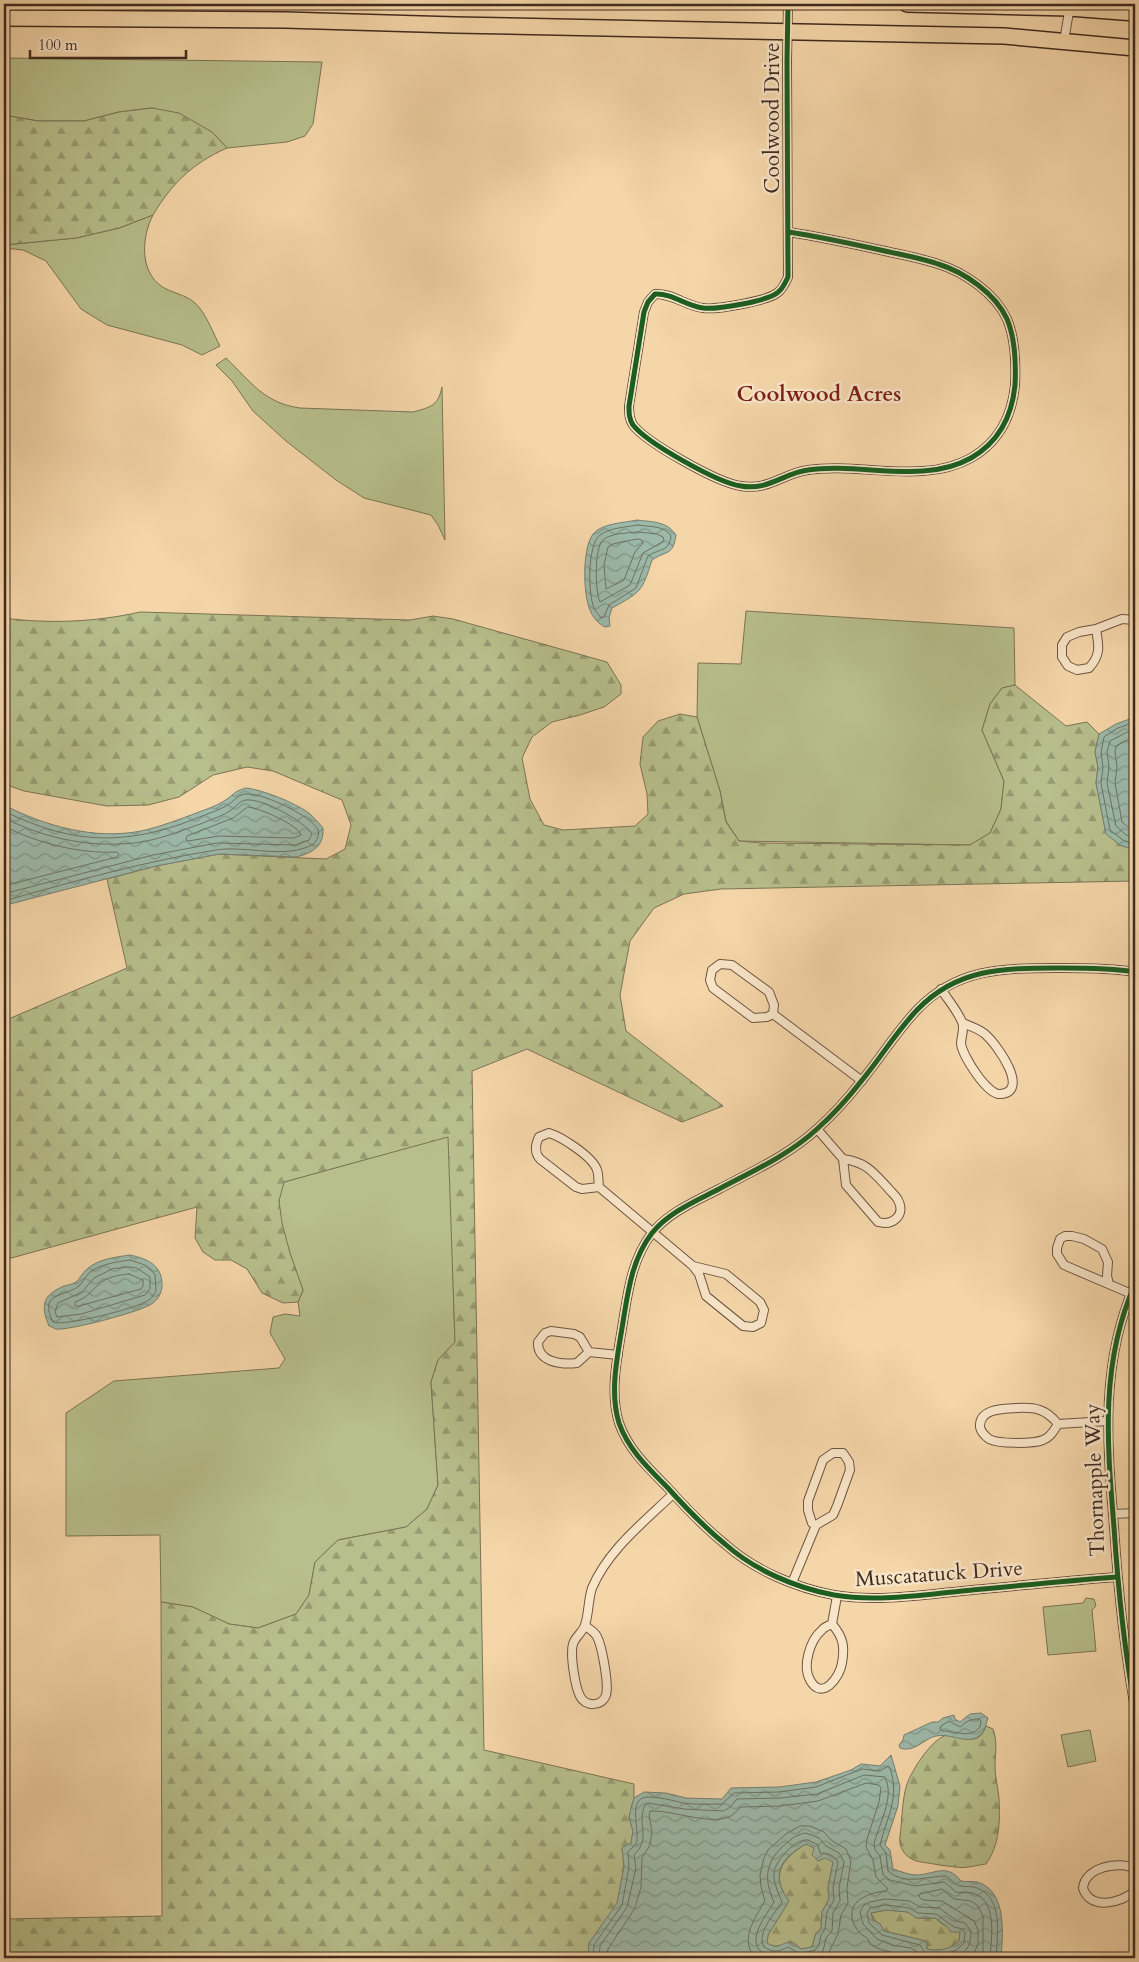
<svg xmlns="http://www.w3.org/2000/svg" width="1139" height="1962" viewBox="0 0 1139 1962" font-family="Cardo,serif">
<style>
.green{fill:#b7bf8c;stroke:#7b7456}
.forest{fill:url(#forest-firs);stroke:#7b7456}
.water{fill:url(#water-waves);stroke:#778072;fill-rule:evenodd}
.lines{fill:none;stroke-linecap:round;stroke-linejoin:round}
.shore{stroke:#6e7264;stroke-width:1}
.street-casing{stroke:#6c5542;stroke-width:10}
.highway-casing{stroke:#3f2a1f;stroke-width:18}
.street{stroke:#f8e4c7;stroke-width:8}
.highway{stroke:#f5d6a9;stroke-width:15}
.cycleway-casing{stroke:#f8e4c7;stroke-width:8}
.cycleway{stroke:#1b5e20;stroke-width:5}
.labels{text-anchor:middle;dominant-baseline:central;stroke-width:5;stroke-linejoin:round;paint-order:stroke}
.street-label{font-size:21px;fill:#3f2a1f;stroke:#f8e4c7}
.neighbourhood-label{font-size:22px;font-weight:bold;fill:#7a1f14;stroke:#f8e4c7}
</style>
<defs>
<pattern id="forest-firs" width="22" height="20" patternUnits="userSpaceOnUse" patternTransform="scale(1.25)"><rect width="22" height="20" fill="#b7bf8c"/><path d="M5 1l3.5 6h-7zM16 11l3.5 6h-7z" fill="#969b72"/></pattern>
<pattern id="water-waves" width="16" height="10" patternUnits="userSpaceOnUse" patternTransform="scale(1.25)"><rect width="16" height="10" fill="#9cb9a9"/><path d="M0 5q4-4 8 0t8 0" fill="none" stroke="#819789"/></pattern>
</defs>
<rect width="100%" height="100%" fill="#f5d6a9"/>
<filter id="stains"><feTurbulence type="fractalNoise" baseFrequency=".004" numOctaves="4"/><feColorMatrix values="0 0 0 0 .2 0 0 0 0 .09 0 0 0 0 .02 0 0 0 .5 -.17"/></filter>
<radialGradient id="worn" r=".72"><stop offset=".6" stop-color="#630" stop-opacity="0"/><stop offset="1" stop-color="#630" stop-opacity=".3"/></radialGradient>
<g class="green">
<path d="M4,58L322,62L313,124L305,136L287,142L227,148L212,132L152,108L119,112L84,121H38L4,115Z"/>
<path d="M153,215C142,236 139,270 161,286C171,293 185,294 195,303C206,313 213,333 220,346L202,355L182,345L107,325L81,309L46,261L23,250L4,248V245L76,238L119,228Z"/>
<path d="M226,358C251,382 264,403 300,408L413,412C431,407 438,406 442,387L445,540L438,525L431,515L364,498L336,480L286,441L253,411L232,381L216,365Z"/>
<path d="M746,611L1014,628L1015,685L1002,688L990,704L982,730L1004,781L1001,809L990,833L970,845L739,841L726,821L720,791L697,717L698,663L741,664Z"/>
<path d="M449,1136L455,1342L438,1360L431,1382L438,1485L427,1509L406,1527L338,1540L315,1562L309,1595L296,1614L258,1628L229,1624L193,1607L161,1602L160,1535L66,1536V1413L114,1381L279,1368L285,1359L270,1333L273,1317L285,1314L300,1316L298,1302L303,1290C295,1268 278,1224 279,1202C279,1196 282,1188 284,1182Z"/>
<path d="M1086,1598L1094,1599L1096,1606L1092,1610L1096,1651L1048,1655L1043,1607L1083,1603Z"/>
<path d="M1090,1730L1096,1761L1068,1767L1061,1735Z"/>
</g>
<g class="forest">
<path d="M152,108L179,113L212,132L227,148C193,163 172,183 153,215L119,228L76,238L4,245V115L38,121H84L119,112Z"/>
<path d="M140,612L410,620L433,616L453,619L607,662L621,685V694L604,707L580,715L552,722L532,737L522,758L530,799L544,825L563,830L635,826L648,814L647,794L640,764L643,737L658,721L680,714L697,717L720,791L726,822L739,841L761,843L970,845L990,833L1001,809L1004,781L982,730L990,704L1002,688L1015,685L1066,726L1087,722L1099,734L1095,752L1098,767L1096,783L1106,833L1120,845L1135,850V881L721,889L684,894L654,908L630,941L620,995L626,1031L723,1106L682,1122L527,1049L472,1071L484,1750L634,1784V1798L629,1817L633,1831L631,1843L622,1849L624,1867L617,1904L589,1943L588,1958H4V1919L162,1916L161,1602L193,1607L229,1624L258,1628L296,1614L309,1595L315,1562L338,1540L406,1527L427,1509L438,1485L431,1382L438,1360L455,1342L448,1137L284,1182L279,1201L282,1223L290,1253L303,1290L298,1302L283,1303L262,1293L247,1269L231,1260H215L203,1252L195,1238L197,1207L4,1260V1021L127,968L107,879L156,866L219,854L326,859L345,849L351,825L342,800L273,771L247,767L213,775L179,797L148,805L107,806L24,791L4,784V618C49,624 96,622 140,612Z"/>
<path d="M986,1726L993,1729C998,1743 995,1753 995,1767C995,1777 998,1787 999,1798C1000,1822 1000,1844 986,1864C977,1865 965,1869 956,1867C945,1866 933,1864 922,1862C909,1861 898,1850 900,1837C902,1821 902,1799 907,1784C912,1770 930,1742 944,1736C956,1731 977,1752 986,1726Z"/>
<path d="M806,1844L815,1848L833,1862L828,1888L829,1899L822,1912L821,1928L816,1933L812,1947L801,1949L793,1942L774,1947L766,1943L768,1935L789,1901C770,1876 781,1859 806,1844Z"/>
<path d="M886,1910L908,1912L916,1918H935L942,1924L960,1932L959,1942C951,1949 938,1952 927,1949L926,1941L884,1931L880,1924L873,1920L871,1913Z"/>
</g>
<g class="water">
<path d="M637,520C652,522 667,521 676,535C673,556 667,550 652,560C642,592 641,592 612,608L609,618L610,626L605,627C599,624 593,618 590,610C583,594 582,549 593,534C602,523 624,523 637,520Z"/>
<path d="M1135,717V850L1120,845L1106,834L1096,783L1098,767L1095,752L1099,734L1116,724Z"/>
<path d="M246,788C264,790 295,803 309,813C314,818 319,823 323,828C324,846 313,853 296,857L219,854L156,866L10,904L4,902V805C45,826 94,840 141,831C160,827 180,819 199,812C207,809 216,806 224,801C234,795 232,792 246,788Z"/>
<path d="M130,1255C149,1259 163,1266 162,1287C161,1294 158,1299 153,1303C144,1311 68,1331 56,1329C55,1329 51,1326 49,1326C40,1305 43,1295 64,1286C68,1285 73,1284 76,1282C80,1279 82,1273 86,1270C97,1259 116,1257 130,1255Z"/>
<path d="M981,1713L988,1718C985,1727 985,1733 976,1738C964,1743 950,1733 936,1736C923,1739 915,1753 900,1748L899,1745L903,1740L904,1735L932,1722H938L943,1718L954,1715L955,1719L960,1722L970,1714Z"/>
<path d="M891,1755L900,1786L898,1806L885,1845L890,1850L893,1869C900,1871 909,1875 916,1875C934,1875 946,1862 961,1881C966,1882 972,1881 977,1882C1007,1890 1003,1934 1001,1958H588L589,1943L617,1903L624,1867L622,1848L631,1843L633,1831L629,1817L631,1808L634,1798L644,1792L666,1793L686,1798L722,1799L731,1788L779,1787L816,1782L851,1770L861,1764L880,1766ZM806,1844L814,1848L812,1855L818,1861L825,1858L833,1862L828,1888L829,1899L822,1912L821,1928L816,1933L812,1947L801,1949C782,1933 785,1953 767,1943L768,1935L789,1901C770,1876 780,1858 806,1844ZM886,1910L908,1912L916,1918H935L947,1927L951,1932H960L959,1941C951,1949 938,1952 927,1949L926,1941L884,1931L880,1924L873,1920L871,1913Z"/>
</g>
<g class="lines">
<g class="shore">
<path d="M638,525C649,527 664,525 671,536C669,552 660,548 648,556L636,588L609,605L604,617L601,618C599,615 596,612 594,608C588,594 587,545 600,535C609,528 626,527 638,525Z"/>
<path d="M638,532L657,534L663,537L664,541L643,553L630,585L600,602C595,591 594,549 603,540C611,533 628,533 638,532Z"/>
<path d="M638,539L642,540L643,543L635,552L624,580L606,589L604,565L608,547L613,544Z"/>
<path d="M1135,722L1118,728L1104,737L1101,752L1103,767L1101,783L1110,830L1123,840L1135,845"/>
<path d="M1135,728L1110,741L1107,752L1109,767L1107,783L1116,826L1126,835L1135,838"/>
<path d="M1135,736L1116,746L1115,752L1117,767L1115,783L1122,822L1129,828L1135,830"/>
<path d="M248,807C260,808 298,825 301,835L294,838L219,836L188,841L186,840L187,836L233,818Z"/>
<path d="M4,811C74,846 130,846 202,816C210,813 219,810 226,806C235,801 238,793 249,794C264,794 312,816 318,830C320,835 316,841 314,844C284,860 248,845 216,850C147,861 78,880 11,899L4,898"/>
<path d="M4,818C46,839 94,849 141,842C161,839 183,830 203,823C212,819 223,816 231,810C236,807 239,801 246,800C262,798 304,821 312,834L309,840L295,845L217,843L153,855L11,892H4"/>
<path d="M4,826C37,843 79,854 117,852L119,854L117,857L11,884H4"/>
<path d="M130,1260L145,1265L155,1274L156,1291C154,1294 152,1298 149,1300C139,1308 62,1327 53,1322C38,1292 65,1297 79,1286C83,1282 85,1277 89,1273C100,1264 116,1262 130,1260Z"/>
<path d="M129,1267L137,1268L150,1277V1289L145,1295L81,1314L57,1317L55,1312L58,1303L82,1292L94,1278L112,1269Z"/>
<path d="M129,1274L143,1280V1286L141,1289L79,1306H75V1302C88,1297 89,1293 98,1285C106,1277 119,1275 129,1274Z"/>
<path d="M979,1719L981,1721L980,1727C969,1740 956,1730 942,1731L940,1729L941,1726L949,1721C966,1731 957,1725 971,1720C973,1719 976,1719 979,1719Z"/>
<path d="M808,1840L818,1845L820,1853C827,1853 834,1855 838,1862L833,1888L834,1900L827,1912L825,1929L821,1935L819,1945L815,1950L800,1954L788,1947C778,1952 774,1953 764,1947C756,1933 775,1913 782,1902C771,1876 769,1869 790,1848C795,1844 802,1839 808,1840Z"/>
<path d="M886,1905L909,1908L918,1913L936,1914L954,1927L963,1929L965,1933L964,1943L957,1950L938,1956L925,1953L920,1945L882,1935L869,1923L867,1913L870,1908Z"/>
<path d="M593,1958L594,1945L622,1905L629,1867L628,1852C630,1849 634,1847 636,1844C641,1832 626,1797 648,1797C660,1797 671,1800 683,1803C696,1805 709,1804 722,1804L734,1793L779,1792L816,1787L862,1769L880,1771L888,1766L890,1768C900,1799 887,1816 880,1845L886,1853L888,1871C905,1886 927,1876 946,1876C951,1879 956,1886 961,1886C967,1887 972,1886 977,1888C1004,1898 997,1936 996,1958"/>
<path d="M599,1958L600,1946L627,1907L636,1868L634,1855C652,1838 636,1823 645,1805L648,1803L684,1809L723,1811L729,1808L737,1799L780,1798L817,1794L864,1775L885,1777C895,1798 879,1823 874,1844L875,1850L880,1856L883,1875L890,1880L915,1886L944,1882C949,1885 952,1889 956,1892C962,1894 969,1891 975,1894C998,1903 991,1940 990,1958"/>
<path d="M607,1958L608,1949L635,1908L641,1887L642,1858L650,1845L652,1831L649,1816L650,1811C672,1810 708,1825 729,1817C734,1815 737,1810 741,1807L780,1806L818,1801L866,1783L879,1785L881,1788L879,1802L867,1839L866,1847L873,1860L876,1877L888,1889L886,1891C864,1893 840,1905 858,1931C860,1934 864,1936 867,1938C869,1941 871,1945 875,1947C884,1952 906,1954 911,1958"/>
<path d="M756,1958C738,1941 755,1918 765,1901L761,1887L760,1875L764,1858L768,1850L786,1834L800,1826H810L824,1832L831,1840L846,1849L851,1861L847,1888L848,1903L841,1915L838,1934L826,1958"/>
<path d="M773,1958C740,1948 763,1920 774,1902C764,1880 765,1864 782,1847C789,1841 796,1834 806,1833L819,1838L826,1846L839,1853L844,1862L839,1888L840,1901L833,1913L832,1931L826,1938L823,1951L818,1956L812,1958"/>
<path d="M922,1958L916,1951L911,1948L892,1945L877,1939L863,1924L860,1912L864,1905L870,1902L885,1899L910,1901L920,1907L939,1908L957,1921L965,1923L971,1931C971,1948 965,1955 949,1958"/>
<path d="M969,1958L975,1951L978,1943V1930L974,1921L942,1901L923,1900L919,1897L920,1894L942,1889L954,1899L971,1901L978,1906L983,1916V1958"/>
</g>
<g class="street-casing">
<g id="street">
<path d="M788,4L787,61L788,277C785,283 783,289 777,293C767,301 716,310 703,308C686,306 672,293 655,294L648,302L644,312L629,406C629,413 629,419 633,425C647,443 718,483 741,486C768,491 784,473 808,470C860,462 923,485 971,458C999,442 1012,416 1015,385C1016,365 1015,338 1007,319C995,293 964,272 938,264C921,258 903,255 885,251C853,244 821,237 789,232"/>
<path d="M1064,41L1070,6"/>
<path d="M1096,629C1099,646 1101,655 1089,668L1077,670L1068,666L1062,657V645L1067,637L1079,632L1096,629L1122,619L1135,620"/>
<path d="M941,989C948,1000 957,1010 962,1022C965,1028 961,1037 961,1044C963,1056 987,1095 1000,1094C1031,1092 997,1045 987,1036C981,1029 971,1027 963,1023"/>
<path d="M773,1014L767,1017L753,1018L713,988L710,980L712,970L720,964L732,965L769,992L774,1005L773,1014L862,1081"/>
<path d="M817,1129L843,1159L846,1185L878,1222C893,1226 906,1215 898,1200C896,1196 891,1192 888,1188C873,1172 866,1162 843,1159"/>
<path d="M599,1187L582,1189L576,1187L540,1159C534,1152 535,1145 539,1137L549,1133C562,1137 593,1157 597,1170C599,1175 598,1181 599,1187L693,1266L699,1274L706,1296L743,1326L753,1327L761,1323L764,1310L760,1302L726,1274L693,1266"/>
<path d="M1109,1284L1107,1276L1108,1262L1102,1249L1084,1239L1072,1236H1065L1060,1239L1057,1248V1254L1064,1265L1134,1295"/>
<path d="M1135,1284C1100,1363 1107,1442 1114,1527C1118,1588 1124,1648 1135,1708"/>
<path d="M589,1352L577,1363C561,1365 537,1362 538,1342L545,1333L551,1331L574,1334L580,1337L589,1352L618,1355"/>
<path d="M1058,1424C1054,1430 1051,1437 1043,1440C1033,1444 998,1444 989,1439C985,1436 981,1432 980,1427C979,1408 1004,1409 1017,1408C1035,1407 1046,1409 1058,1424L1107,1421"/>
<path d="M1113,1514L1135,1513"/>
<path d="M1117,1577C1065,1581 1014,1586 962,1591C920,1595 876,1602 834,1595C796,1588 754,1570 725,1544C704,1527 685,1507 667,1487C648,1468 628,1449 619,1423C609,1391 618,1354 623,1322C628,1291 632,1259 652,1233C669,1212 696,1201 719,1189C753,1171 789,1155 817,1129C834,1114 849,1097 863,1079C881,1057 897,1031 917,1010C958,967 1006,968 1061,968C1086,968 1111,968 1135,972"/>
<path d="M792,1583L816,1525L833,1515L837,1506L850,1470L849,1462L843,1453H833L823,1460L808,1501V1510L812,1523L816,1525"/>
<path d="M832,1624C843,1637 845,1646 842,1663C840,1677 822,1702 810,1680C802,1666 810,1640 822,1630C824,1627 828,1626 832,1624L837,1596"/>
<path d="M585,1626C590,1629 593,1631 596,1635C602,1644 609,1685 606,1695C602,1707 585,1707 580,1696C575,1687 570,1654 573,1644C575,1637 583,1632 585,1625C589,1613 588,1600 592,1588C608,1550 644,1522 673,1494"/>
<path d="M1135,1869C1120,1860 1085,1867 1083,1888C1090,1911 1121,1903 1135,1891"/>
</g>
</g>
<g class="highway-casing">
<g id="highway">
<path d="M907,4L1069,8L1135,13"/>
<path d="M4,18L285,20L455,25L1004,36L1135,48"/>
</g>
</g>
<use href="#street" class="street"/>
<use href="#highway" class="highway"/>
<g class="cycleway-casing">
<g id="cycleway">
<path d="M788,4L787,61L788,277C785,283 783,289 777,293C767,301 716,310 703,308C686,306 672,293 655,294L648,302L644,312L629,406C629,413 629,419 633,425C647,443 718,483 741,486C768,491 784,473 808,470C860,462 923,485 971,458C999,442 1012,416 1015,385C1016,365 1015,338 1007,319C995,293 964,272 938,264C921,258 903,255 885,251C853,244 821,237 789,232"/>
<path d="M1135,1284C1100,1363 1107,1442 1114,1527C1118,1588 1124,1648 1135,1708"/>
<path d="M1117,1577C1065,1581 1014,1586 962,1591C920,1595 876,1602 834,1595C796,1588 754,1570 725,1544C704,1527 685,1507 667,1487C648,1468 628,1449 619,1423C609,1391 618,1354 623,1322C628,1291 632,1259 652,1233C669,1212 696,1201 719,1189C753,1171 789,1155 817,1129C834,1114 849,1097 863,1079C881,1057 897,1031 917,1010C958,967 1006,968 1061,968C1086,968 1111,968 1135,972"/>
</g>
</g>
<use href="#cycleway" class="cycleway"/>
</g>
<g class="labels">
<g class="street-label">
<text transform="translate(772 118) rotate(-90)">Coolwood Drive</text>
<text transform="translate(1095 1480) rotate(-92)">Thornapple Way</text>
<text transform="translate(939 1574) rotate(-4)">Muscatatuck Drive</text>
</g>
<g class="neighbourhood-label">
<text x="819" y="394">Coolwood Acres</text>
</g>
</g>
<rect width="1139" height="1962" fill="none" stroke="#f5d6a9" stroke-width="20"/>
<rect x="5" y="5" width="1129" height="1952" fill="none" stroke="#3f2a1f" stroke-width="2.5"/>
<rect x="10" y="10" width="1119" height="1942" fill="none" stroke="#3f2a1f"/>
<path d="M30 50v8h156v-8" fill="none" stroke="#3f2a1f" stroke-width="2.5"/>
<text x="38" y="50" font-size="15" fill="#3f2a1f" stroke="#f8e4c7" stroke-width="4" paint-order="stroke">100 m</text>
<rect width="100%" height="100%" filter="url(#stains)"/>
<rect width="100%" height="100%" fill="url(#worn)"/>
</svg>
